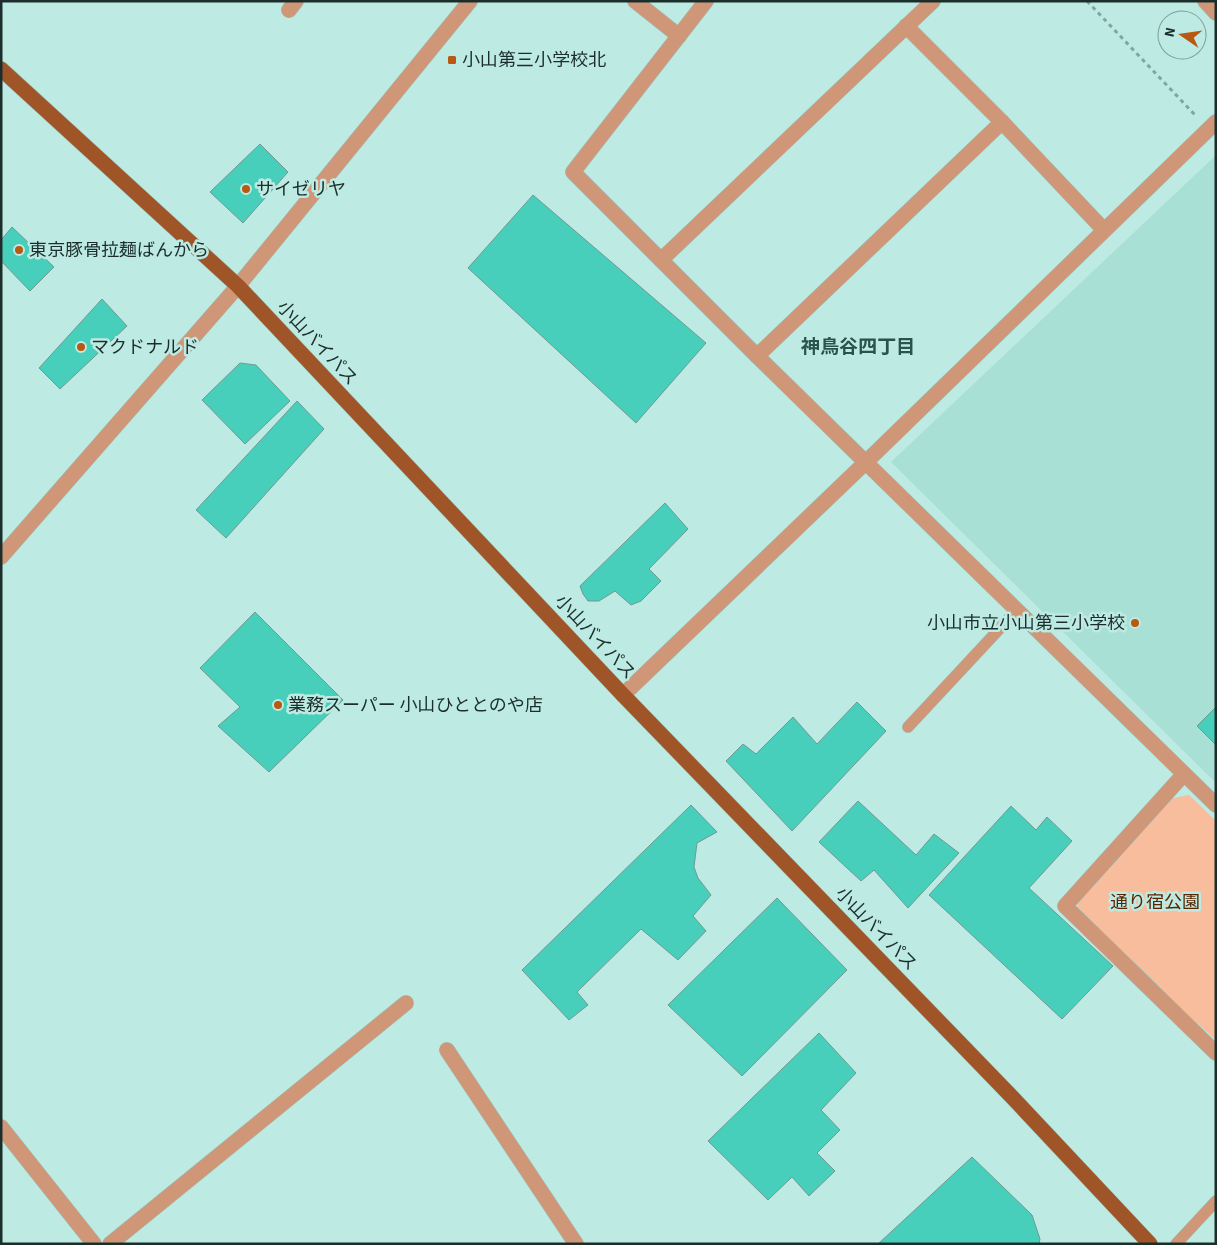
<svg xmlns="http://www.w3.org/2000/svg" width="1217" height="1245" viewBox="0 0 1217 1245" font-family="'Source Sans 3','Noto Sans JP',sans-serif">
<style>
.built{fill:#a9e0d6}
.green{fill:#f7bd9d}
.building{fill:#48cfbc;stroke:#6f9a92}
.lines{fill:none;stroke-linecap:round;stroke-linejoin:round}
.service-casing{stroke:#9dc4bd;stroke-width:12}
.minor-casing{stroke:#9dc4bd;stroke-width:16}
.tertiary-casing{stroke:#9dc4bd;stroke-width:16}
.trunk-casing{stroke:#9dc4bd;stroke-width:16}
.path{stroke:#82a69f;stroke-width:3;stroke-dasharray:4 4;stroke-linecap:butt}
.service{stroke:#cf9778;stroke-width:11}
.minor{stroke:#cf9778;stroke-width:15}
.tertiary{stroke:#cf9778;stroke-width:15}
.trunk{stroke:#9f5527;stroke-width:15}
.poi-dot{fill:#b85811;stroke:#bdeae2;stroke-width:2}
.labels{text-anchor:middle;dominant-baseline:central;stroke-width:5;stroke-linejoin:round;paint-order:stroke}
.poi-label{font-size:18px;fill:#1c2e2b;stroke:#bdeae2;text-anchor:start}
.street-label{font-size:18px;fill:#1c2e2b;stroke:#bdeae2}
.park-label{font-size:18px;fill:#592500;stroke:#bdeae2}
.neighbourhood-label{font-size:19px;font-weight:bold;fill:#2a534d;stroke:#bdeae2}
</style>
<rect width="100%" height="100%" fill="#bdeae2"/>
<path class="built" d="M1215,156L1216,157V783L891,462Z"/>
<path class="green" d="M1189,795L1216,821V1040L1144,976L1079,912L1076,897L1169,799Z"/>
<g class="building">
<path d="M260,144L288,172L243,223L210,192Z"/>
<path d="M533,195L706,343L636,423L468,268Z"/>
<path d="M12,227L54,267L30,291L1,261V240Z"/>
<path d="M102,299L127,326L60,389L39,368Z"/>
<path d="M240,363L256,365L290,401L245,444L202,400Z"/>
<path d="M297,401L324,429L226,538L196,510Z"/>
<path d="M665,503L688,529L649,569L661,581L641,601L631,605L615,591L599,601H588L583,594L580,586Z"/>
<path d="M255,612L343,700L269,772L218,726L240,707L200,668Z"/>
<path d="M857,702L886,731L792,831L726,761L743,744L756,754L793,717L817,744Z"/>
<path d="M1216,707V745L1197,726Z"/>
<path d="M858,801L916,855L934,834L959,853L908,908L874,870L861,881L819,842Z"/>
<path d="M691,805L717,832L697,843L694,867L698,878L711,895L693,916L706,931L678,960L641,929L577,992L588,1005L569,1020L522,970Z"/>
<path d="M1011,806L1036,830L1047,817L1072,841L1029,888L1113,966L1062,1019L929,895Z"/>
<path d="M777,898L847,970L742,1076L668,1005Z"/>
<path d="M819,1033L856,1073L821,1110L840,1130L817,1153L835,1171L809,1196L792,1177L768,1200L708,1141Z"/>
<path d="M972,1157L1032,1215L1040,1239L1039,1244H878Z"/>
</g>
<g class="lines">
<g class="service-casing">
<g id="service">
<path d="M908,727L1017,610"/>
<path d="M1176,1244L1216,1201"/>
</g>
</g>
<g class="minor-casing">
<g id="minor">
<path d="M635,1L679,36"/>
<path d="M706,1L573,172L757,356L1216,805"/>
<path d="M1205,1L1216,13"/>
<path d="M289,10L296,1"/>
<path d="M906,26L1002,122L1104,230"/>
<path d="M661,260L933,1"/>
<path d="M757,356L1002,122"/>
<path d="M623,695L866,462L1216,122"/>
<path d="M1184,774L1065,906L1216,1053"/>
<path d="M447,1050L576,1244"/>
<path d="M110,1244L406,1003"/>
</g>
</g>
<g class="tertiary-casing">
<g id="tertiary">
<path d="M1,557L238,286L470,1"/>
<path d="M1,1127L94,1244"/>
</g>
</g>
<g class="trunk-casing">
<path id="trunk" d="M1,69L238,286L623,695L1012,1097L1150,1244"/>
</g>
<path class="path" d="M1087,1L1196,116"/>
<use href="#service" class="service"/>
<use href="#minor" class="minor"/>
<use href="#tertiary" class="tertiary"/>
<use href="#trunk" class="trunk"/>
</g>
<g class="poi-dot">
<rect x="447" y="55" width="10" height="10" rx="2.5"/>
<circle cx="246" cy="189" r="5"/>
<circle cx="19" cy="250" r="5"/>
<circle cx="81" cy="347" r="5"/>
<circle cx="1135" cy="623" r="5"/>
<circle cx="278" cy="705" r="5"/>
</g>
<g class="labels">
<g class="poi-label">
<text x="462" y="60">小山第三小学校北</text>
<text x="256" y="189">サイゼリヤ</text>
<text x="29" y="250">東京豚骨拉麺ばんから</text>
<text x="91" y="347">マクドナルド</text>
<text x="1125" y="623" text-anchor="end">小山市立小山第三小学校</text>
<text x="288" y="705">業務スーパー 小山ひととのや店</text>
</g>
<g class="street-label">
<text transform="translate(317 343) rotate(47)">小山バイパス</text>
<text transform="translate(595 637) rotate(47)">小山バイパス</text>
<text transform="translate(876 929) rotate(46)">小山バイパス</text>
</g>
<g class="park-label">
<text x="1155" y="902">通り宿公園</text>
</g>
<g class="neighbourhood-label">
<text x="858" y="347">神鳥谷四丁目</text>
</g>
</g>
<rect width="1217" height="1245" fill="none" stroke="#1c2e2b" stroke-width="5"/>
<g transform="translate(1182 35) rotate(283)"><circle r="24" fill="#bdeae2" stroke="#7d9f99"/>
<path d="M0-4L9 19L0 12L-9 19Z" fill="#b85811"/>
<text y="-8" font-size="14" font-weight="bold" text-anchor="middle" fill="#1c2e2b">N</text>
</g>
</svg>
